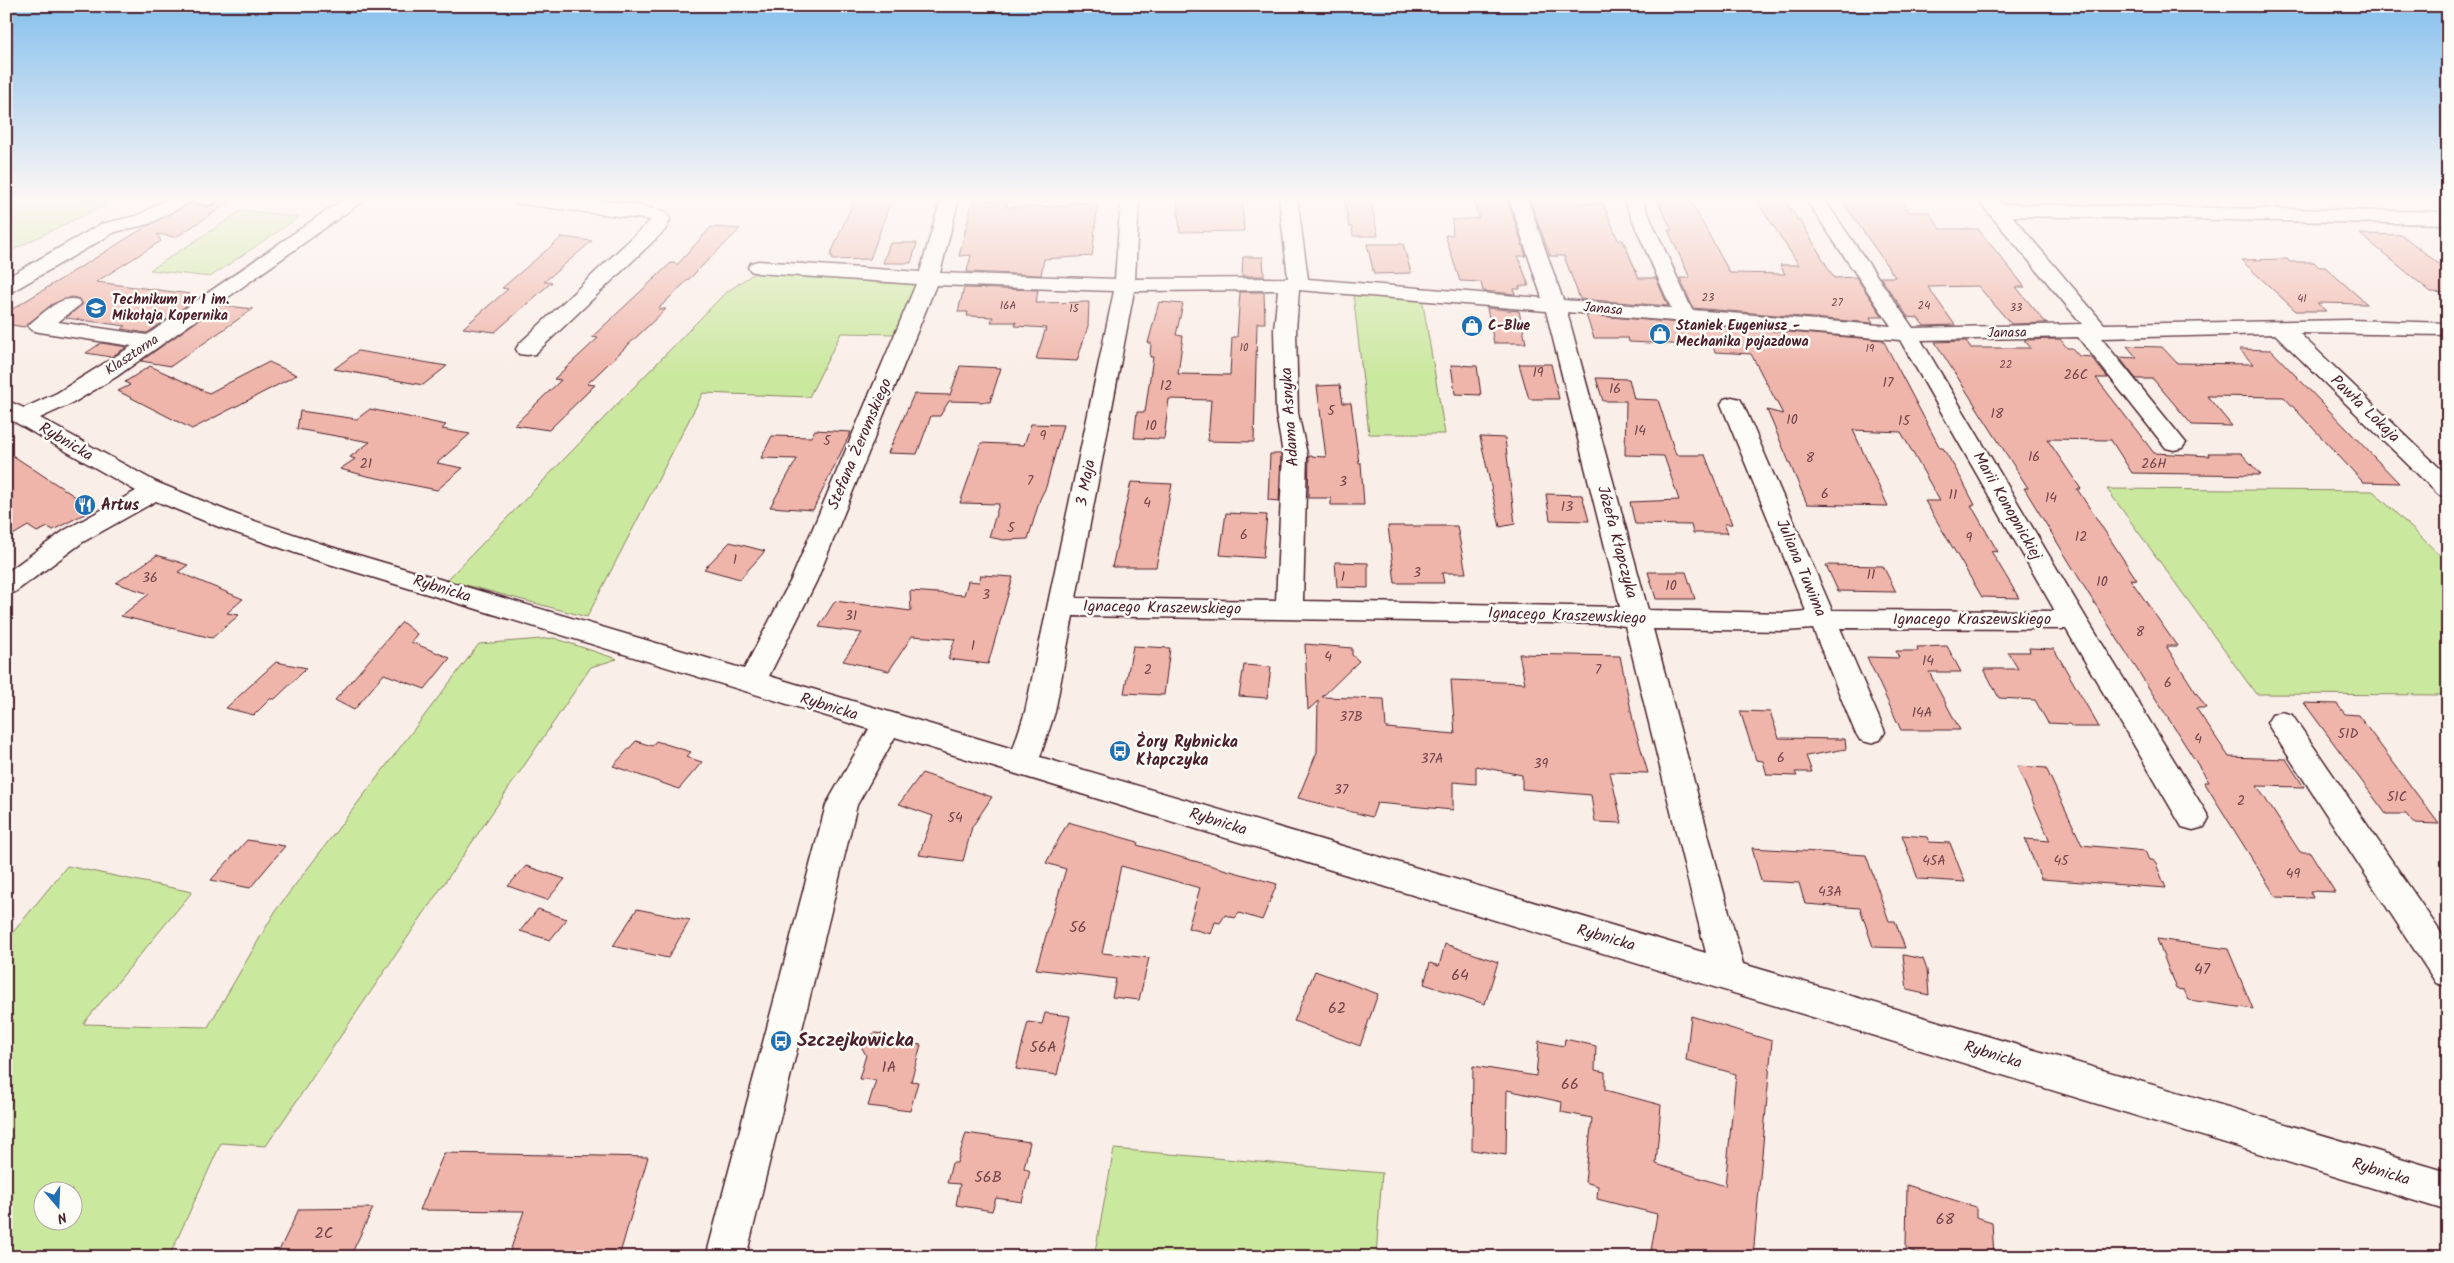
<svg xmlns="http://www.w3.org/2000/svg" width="2454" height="1263" viewBox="0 0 2454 1263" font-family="Kalam,sans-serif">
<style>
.green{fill:#cbe89f;stroke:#8a8465;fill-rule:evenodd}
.building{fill:#efb5aa;stroke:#4a1f2b}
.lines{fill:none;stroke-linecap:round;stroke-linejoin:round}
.minor-casing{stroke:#4a1f2b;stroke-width:3}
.minor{fill:#fdfcf7;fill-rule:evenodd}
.labels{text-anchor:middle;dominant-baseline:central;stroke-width:5;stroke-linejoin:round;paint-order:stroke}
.far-number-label{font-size:11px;fill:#73444b}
.far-poi-label{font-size:14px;font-weight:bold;fill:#4a1f2b;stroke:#fdfcf7;text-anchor:start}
.far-street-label{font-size:14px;fill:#4a1f2b;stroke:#fdfcf7}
.number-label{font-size:14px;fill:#73444b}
.street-label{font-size:16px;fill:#4a1f2b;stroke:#fdfcf7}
.poi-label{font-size:16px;font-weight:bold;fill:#4a1f2b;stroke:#fdfcf7;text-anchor:start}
.near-number-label{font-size:16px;fill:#73444b}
.near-poi-label{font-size:19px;font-weight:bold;fill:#4a1f2b;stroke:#fdfcf7;text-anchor:start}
</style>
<rect width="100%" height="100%" fill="#faeee8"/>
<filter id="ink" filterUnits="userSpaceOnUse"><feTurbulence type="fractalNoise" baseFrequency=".02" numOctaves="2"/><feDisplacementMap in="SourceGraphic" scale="10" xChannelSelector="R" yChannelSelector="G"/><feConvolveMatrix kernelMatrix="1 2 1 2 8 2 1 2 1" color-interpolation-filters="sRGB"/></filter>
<g filter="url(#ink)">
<g class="green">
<path d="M6,198H118L6,253Z"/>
<path d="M243,210L299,217L210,277L150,270Z"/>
<path d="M756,272L920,283L896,334L841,333L809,397L703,393L587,617L447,580L725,293Z"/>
<path d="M1353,293L1422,298L1445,434H1369Z"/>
<path d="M2107,489L2373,491L2448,563V695L2256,694Z"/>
<path d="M554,638L617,659L591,667L266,1146L221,1143L169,1257H6V941L67,866L192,892L83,1024L208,1027L276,910L479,644ZM72,1190V1220H42V1190Z"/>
<path d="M1114,1149L1382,1173L1376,1257H1094Z"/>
</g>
<g class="building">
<path d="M218,198H236L176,237L157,234L161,241L96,282L190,294L182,299L193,301L147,333L122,329L126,326L66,318L83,304L80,299L72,297L52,304L24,327L6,324V313L147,226L192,201L195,204L208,207L215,205Z"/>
<path d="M855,198H892L870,259L832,260L833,256H830Z"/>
<path d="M1177,198H1242L1244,231L1180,232Z"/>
<path d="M1344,198H1370L1378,236H1353L1352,227H1349Z"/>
<path d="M1473,198H1507L1526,256H1518L1529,286H1519L1520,289H1514L1515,294L1483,291L1481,282L1460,281L1445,235H1453L1452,220L1479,218Z"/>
<path d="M1529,198H1576L1578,204L1603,203L1618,240H1623L1639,278H1656L1668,306L1580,299L1564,256H1550Z"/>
<path d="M1755,198H1784L1798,220H1800L1834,278L1856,277L1883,317H1870L1873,323L1693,308L1680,278H1690L1668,230H1672L1657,200H1690L1730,273L1785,274L1780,265H1799Z"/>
<path d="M1840,198H1899L1908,212H1929L1940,229H1978L2025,287H2016L2046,323L2011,324L1978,286L1928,287L1955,325L1924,326L1918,318L1908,317L1880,277H1895Z"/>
<path d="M973,200L1007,201L1006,207L1070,206V203L1098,202L1092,256L1044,259L1041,275L967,272L971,255L959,256Z"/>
<path d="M711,227L740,229L658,309H666L587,384L595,385L549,430L514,425L561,380L554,379L598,338L592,337L671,263L678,264Z"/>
<path d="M2360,234L2402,235L2448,271V293L2431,292Z"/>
<path d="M562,237L592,241L544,282H552L495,332L463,328L508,289L502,288Z"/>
<path d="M890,243H917L911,263H883Z"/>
<path d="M1367,244H1403L1411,273L1374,274Z"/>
<path d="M1243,257H1263L1264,276H1242Z"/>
<path d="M2287,259L2290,262H2314L2319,267H2325L2367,304L2317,303L2326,311H2296L2241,260Z"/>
<path d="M964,288L1038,290L1036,303L1089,302L1088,326L1077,361L1036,359L1046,328L1015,326L1016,322H991L993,317L967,316L968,312H958Z"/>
<path d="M1240,292H1264L1265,323H1257L1254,442L1208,441L1211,400L1169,399L1164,439L1134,438L1137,412H1145L1153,357H1150L1151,343H1148L1159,302L1183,304L1176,335L1183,336L1178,374L1230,375L1232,337H1237Z"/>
<path d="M220,305L253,309L171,366L141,361Z"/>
<path d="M1487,308L1519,311L1526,343H1494Z"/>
<path d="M1586,315L1883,340L1940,448H1943L1961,478L1975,505H1971L1998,552L1991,551L2019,598L1982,597L1925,501H1940L1901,432L1853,430L1888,506L1807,504L1767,410L1783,414L1751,354L1715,352L1713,346L1629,342L1628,338H1594Z"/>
<path d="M2060,339L2067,348H2072L2079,356L2091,357L2108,378H2096L2154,453L2210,456L2208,453H2241L2261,475L2132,473L2111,440L2047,439L2081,489H2077L2137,580L2130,579L2177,646H2166L2206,708H2196L2229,757L2286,759L2304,787L2257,786L2300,852H2310L2335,892L2310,891L2313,898L2276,897L2204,782H2209L2090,596L2024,488H2028L1935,342L1966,341L1970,348H2031L2024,340Z"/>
<path d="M101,343L127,347L111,357L86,353Z"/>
<path d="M2127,346L2162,347L2177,363L2253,364L2239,349L2271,350L2399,483L2363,482L2284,397L2207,396L2232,426L2192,425L2153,379H2136L2119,357L2137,358Z"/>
<path d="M358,351L447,366L423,385L334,369Z"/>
<path d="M269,362L297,375L192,429L118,391L130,385L125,382L150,366L209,393Z"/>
<path d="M1519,364H1551L1559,399H1529Z"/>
<path d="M1451,365L1477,366L1481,395L1455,394Z"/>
<path d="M960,366L1001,368L990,402L949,401L940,416H931L917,454L888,453L914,394L950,395Z"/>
<path d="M1596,378L1629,379L1634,399L1658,400L1676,455H1705L1732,524H1724L1728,533H1693L1691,525L1635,524L1630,502L1679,500L1664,456L1625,455L1626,401H1603Z"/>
<path d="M1340,385L1343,403H1351L1359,463H1361L1364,505H1331V498H1308L1309,456L1326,457L1317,386Z"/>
<path d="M370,409L446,425L442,429L470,434L437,463L463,468L437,490L367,476L340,469L355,459L350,457L370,442L297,429L300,411L357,419Z"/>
<path d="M1031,424L1063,425L1046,487L1040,499L1028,539L1003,540L989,537L999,504L960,503L981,443L1024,445Z"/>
<path d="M815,430L851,432L813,510L770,507L797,459L761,458L772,436L811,437Z"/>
<path d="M1480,437L1505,438L1515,524L1500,527Z"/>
<path d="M6,451L94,509L53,530L48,527L37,532L28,526L6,539Z"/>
<path d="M1270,454H1281L1279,501L1268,500Z"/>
<path d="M1131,482L1172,484L1156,567H1112Z"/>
<path d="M1546,494L1582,495L1589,521L1550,520Z"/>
<path d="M1226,513L1267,515L1263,558L1220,555Z"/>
<path d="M1388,526H1457L1466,573H1442L1444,583H1395Z"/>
<path d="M730,542L765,551L740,579L704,569Z"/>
<path d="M157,555L188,565L178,572L243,599L227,613L239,615L212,638L121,616L149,594L116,583Z"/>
<path d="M1335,562L1368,563V588L1337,587Z"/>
<path d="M1826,565L1883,566L1896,592L1838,591Z"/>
<path d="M1648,572H1686L1695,599H1656Z"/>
<path d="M981,575L1013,577L988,664L948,659L955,639L912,636L889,671L843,661L862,633L819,627L835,601L911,611L910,591L964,595L968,581L979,582Z"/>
<path d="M402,622L417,634L411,642L450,658L425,689L384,674L354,710L335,700Z"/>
<path d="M1305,644L1352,648V655L1359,661L1322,697L1384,699L1386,728L1455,734L1451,680L1525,683L1519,654L1620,656L1634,725L1648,773L1610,772L1622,823L1595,822L1591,795L1522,789V775L1476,766V784L1453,782V810L1377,803L1372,817L1298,798L1317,752L1318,701L1308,710Z"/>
<path d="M1133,646L1170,648L1164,695L1124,693Z"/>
<path d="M1947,646L1961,672H1929L1960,730H1901L1867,657L1899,658L1896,651H1918L1917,647Z"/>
<path d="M2029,648L2054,649L2099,727H2073L2069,724L2048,723L2035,700L1999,698L1984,669H2018L2008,652H2030Z"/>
<path d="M276,662L307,668L275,699H270L254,715L226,708Z"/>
<path d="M1244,665L1271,667L1267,698L1239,696Z"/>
<path d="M2304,703L2337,704L2345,714L2358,715L2439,824L2413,823L2406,814H2386Z"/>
<path d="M1740,711L1770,712L1779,738L1845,739L1846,749L1806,756L1812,772H1795L1797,776L1767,775L1763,761L1756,760Z"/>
<path d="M636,741L652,746L656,741L691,752L686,757L702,762L679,789L613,766Z"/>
<path d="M2017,766L2046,768L2082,845L2145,851L2149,860H2153L2156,864L2166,888L2041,879L2025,839L2050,841Z"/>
<path d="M922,773L992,797L972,827L963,861L919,855L933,816L899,804Z"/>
<path d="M1068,822L1138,842L1137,845L1277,884L1262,920L1239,913L1235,918L1225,915L1220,923L1215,922L1211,934L1188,928L1200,888L1121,866L1102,953L1149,958L1139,1000L1112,997L1116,979L1036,969L1066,869L1046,863Z"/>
<path d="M1902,835L1927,837L1929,842L1950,843L1965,882L1918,879Z"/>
<path d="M247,840L285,846L250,888L211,880Z"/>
<path d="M1752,848L1866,855L1889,921H1895L1905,948L1873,947L1860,908L1805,904L1799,883L1761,881Z"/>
<path d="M526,866L565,879L547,900L508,886Z"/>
<path d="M538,909L567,919L550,940L520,931Z"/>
<path d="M637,909L690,920L668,958L613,946Z"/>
<path d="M2157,939L2228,949L2253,1009L2189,1000L2184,990L2176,989Z"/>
<path d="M1445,944L1498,962L1485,1004L1424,984L1430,963L1439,966Z"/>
<path d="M1903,955L1923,959L1927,970L1929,995L1907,990Z"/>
<path d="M1315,971L1378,994L1360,1046L1294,1021Z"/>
<path d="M1045,1013L1070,1016L1057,1075L1016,1069L1028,1022L1042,1024Z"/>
<path d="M1691,1016L1772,1041L1753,1257H1650L1657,1214L1597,1199L1598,1186L1585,1182L1592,1118L1561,1112L1562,1102L1507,1090L1506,1155L1472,1150L1473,1066L1536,1076L1539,1041L1564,1046L1565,1039L1596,1046L1595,1070L1605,1072V1090L1661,1105L1656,1164L1725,1186L1736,1074L1686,1060Z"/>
<path d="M875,1033L884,1034L890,1041L921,1045L911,1081L918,1082L910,1111L868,1106L876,1080L859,1079L866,1055L862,1048L865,1038Z"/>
<path d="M966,1133L1030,1142L1024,1168L1030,1171L1022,1202L996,1198L992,1211L956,1205L960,1184L947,1183L952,1163H957Z"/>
<path d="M444,1153L602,1156L648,1157L619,1257H508L524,1211L420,1210Z"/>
<path d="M1907,1185L1976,1207V1217L1992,1222L1994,1257H1929L1906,1249Z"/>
<path d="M373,1208L350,1257H276L299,1209Z"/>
</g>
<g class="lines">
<g class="minor-casing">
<g id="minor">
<path d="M169,198H192L190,202L149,224L115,232L13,291L6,293V278L101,224L136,216Z"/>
<path d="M193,198H216V199L214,203L207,205L195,202Z"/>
<path d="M345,198H367L116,377L73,403L40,418L156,482L237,515L331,547L744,669L791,580L916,284L758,273L751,271L748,267L751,263L758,261L920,272L941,198H959L940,273L1115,279L1121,198H1139L1135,279L1288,278L1279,198H1297L1308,279L1542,298L1509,198H1527L1563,300L1671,308L1623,198H1641L1692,310L1891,326L1805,198H1823L1913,328L2082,324L1982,205L1980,201L1982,198H1997L2002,204L2448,212V224L2012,216L2104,324L2350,320L2448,323V335L2299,333L2448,476V498L2439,495L2275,334L2101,338L2186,443L2182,448L2174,450L2166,448L2078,337L1921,340L2085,616L2204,809L2209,818L2204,827L2193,830L2182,827L2066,629L1840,628L1885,732L1880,740L1870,743L1860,740L1855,732L1813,629L1785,631L1653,629L1743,964L2448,1172V1211L895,737L857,805L746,1257H706L826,805L869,729L313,559L219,527L156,501L83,542L15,592L6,595V573L65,530L136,491L6,417V400L24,408L57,393L132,346L39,332L32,330L28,326L32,322C45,312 61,295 78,300L81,304L58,322L147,335ZM936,285L1114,291L1025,712L1013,749L769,676L817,580ZM1278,290L1274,330L1276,413L1283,454L1276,601L1076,598L1134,291ZM1299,290L1546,311L1620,607L1303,601L1307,454L1298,413L1296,330ZM1567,312L1900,340L2055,611L1832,610L1743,404L1740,399L1732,397L1724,399L1721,404L1806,611L1785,613L1648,610ZM1073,616L1611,624L1625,626L1706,953L1040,757L1055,712Z"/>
<path d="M511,198C559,198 622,197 667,213L670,220L665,230L535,354L527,355L519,354L516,349L519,344L651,220L520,204L513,202Z"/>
<path d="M2282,712L2292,715L2448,943V987L2436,983L2272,731L2267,723L2272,715Z"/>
</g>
</g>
<use href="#minor" class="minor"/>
</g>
</g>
<linearGradient id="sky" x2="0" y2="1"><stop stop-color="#86c0ed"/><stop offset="0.53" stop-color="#fdf7f5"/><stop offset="1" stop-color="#fdf7f5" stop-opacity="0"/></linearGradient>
<rect width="2454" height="375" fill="url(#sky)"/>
<defs>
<g id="school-disc" transform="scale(1.125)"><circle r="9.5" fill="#1f6fb2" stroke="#fdfcf7"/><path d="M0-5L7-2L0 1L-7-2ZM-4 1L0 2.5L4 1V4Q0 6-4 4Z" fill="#fff"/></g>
<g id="shop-disc" transform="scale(1.125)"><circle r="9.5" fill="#1f6fb2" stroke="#fdfcf7"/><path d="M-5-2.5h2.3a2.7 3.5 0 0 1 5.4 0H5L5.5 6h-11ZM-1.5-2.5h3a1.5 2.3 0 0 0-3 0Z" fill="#fff"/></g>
<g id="restaurant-disc" transform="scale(1.125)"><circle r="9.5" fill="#1f6fb2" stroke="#fdfcf7"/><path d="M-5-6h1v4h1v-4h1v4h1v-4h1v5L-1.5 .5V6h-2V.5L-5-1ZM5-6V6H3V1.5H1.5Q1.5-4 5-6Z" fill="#fff"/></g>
<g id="bus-disc" transform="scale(1.125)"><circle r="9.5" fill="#1f6fb2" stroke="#fdfcf7"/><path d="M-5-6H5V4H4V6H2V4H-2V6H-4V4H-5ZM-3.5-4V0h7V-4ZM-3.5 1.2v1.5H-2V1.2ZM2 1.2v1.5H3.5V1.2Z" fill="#fff"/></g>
</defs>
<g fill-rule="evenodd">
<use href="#school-disc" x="96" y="308"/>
<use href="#shop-disc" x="1472" y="326"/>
<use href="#shop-disc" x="1660" y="334"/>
<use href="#restaurant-disc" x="85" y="505"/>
<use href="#bus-disc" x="1120" y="751"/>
<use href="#bus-disc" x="781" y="1041"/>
</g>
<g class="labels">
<g class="far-number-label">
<text x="1708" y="298">23</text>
<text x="2302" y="299">41</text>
<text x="1837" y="303">27</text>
<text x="1008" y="306">16A</text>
<text x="1924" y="306">24</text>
<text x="2016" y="308">33</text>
<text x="1074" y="309">15</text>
<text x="1244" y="348">10</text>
<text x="1870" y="349">19</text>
<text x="2006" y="365">22</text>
</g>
<g class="far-poi-label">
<text x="112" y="300">Technikum nr 1 im.<tspan x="112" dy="16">Mikołaja Kopernika</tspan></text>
<text x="1488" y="326">C-Blue</text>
<text x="1676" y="326">Staniek Eugeniusz -<tspan x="1676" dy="16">Mechanika pojazdowa</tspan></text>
</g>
<g class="far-street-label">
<text transform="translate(1603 309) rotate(5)">Janasa</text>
<text transform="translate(2007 333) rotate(-1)">Janasa</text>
<text transform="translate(132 355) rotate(-34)">Klasztorna</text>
</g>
<g class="number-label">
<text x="1538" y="373">19</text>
<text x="2076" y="375">26C</text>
<text x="1888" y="383">17</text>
<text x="1166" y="386">12</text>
<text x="1615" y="389">16</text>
<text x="1331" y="411">5</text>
<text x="1997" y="414">18</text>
<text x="1792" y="420">10</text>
<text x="1904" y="421">15</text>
<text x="1151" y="426">10</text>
<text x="1640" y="431">14</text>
<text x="1043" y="436">9</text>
<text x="827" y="441">5</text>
<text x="2034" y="457">16</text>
<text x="1810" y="458">8</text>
<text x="366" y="464">21</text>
<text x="2154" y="464">26H</text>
<text x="1030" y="481">7</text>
<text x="1343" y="482">3</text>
<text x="1825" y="494">6</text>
<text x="1953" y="495">11</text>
<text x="2051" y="498">14</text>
<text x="1147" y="503">4</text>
<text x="1567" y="507">13</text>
<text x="1011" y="528">5</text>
<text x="1244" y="535">6</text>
<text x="2081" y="537">12</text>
<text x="1969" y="538">9</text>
<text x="735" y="560">1</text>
<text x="1417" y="573">3</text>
<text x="1871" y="575">11</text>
<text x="1343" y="577">1</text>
<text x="150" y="578">36</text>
<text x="2102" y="582">10</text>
<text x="1671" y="586">10</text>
<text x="986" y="595">3</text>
<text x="851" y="616">31</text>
<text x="2140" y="632">8</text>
<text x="973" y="646">1</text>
<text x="1328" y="657">4</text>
<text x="1928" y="661">14</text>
<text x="1148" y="670">2</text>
<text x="1598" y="670">7</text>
<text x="2168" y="683">6</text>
<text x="1922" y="713">14A</text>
<text x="1351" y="717">37B</text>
<text x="2348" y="734">51D</text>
<text x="2198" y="739">4</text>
<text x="1781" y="758">6</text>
<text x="1432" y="759">37A</text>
<text x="1541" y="764">39</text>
<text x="1341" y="790">37</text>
<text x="2397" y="797">51C</text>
<text x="2241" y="801">2</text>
<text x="955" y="818">54</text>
<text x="1934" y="861">45A</text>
<text x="2061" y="861">45</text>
<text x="2293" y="874">49</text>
<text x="1830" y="892">43A</text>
</g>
<g class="street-label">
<text transform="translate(2365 409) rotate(44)">Pawła Lokaja</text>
<text transform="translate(1290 417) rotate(-94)">Adama Asnyka</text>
<text transform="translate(66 442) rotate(31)">Rybnicka</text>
<text transform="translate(860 444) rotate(-67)">Stefana Żeromskiego</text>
<text transform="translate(1086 483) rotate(-79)">3 Maja</text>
<text transform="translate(2007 506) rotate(60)">Marii Konopnickiej</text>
<text transform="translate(1617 542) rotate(75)">Józefa Kłapczyka</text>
<text transform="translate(1801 568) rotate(67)">Juliana Tuwima</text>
<text transform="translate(442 589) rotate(17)">Rybnicka</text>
<text transform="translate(1162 608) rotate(1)">Ignacego Kraszewskiego</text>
<text transform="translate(1567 616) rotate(2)">Ignacego Kraszewskiego</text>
<text x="1972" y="619">Ignacego Kraszewskiego</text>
<text transform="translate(829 707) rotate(17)">Rybnicka</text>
<text transform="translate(1218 822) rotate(17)">Rybnicka</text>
<text transform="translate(1606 938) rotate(16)">Rybnicka</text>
<text transform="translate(1993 1055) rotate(17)">Rybnicka</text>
<text transform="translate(2381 1172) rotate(17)">Rybnicka</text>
</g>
<g class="poi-label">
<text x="101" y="505">Artus</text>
<text x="1136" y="742">Żory Rybnicka<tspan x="1136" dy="18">Kłapczyka</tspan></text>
</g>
<g class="near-number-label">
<text x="1078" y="927">56</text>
<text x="2202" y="969">47</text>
<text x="1460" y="975">64</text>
<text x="1337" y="1008">62</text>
<text x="1043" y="1047">56A</text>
<text x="889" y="1067">1A</text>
<text x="1570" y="1084">66</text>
<text x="988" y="1177">56B</text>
<text x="1945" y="1219">68</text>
<text x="324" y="1233">2C</text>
</g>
<g class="near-poi-label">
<text x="797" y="1041">Szczejkowicka</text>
</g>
</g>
<rect width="2454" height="1263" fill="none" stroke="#fdfcf7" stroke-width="25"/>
<rect x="12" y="12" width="2429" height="1238" fill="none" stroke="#4a1f2b" stroke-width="2" filter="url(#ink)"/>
<g transform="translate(58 1206) rotate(161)"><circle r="24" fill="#fdfcf7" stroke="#b5a4a5"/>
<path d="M0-4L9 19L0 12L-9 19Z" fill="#1f6fb2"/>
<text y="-8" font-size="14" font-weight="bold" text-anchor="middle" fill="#4a1f2b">N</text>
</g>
</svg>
